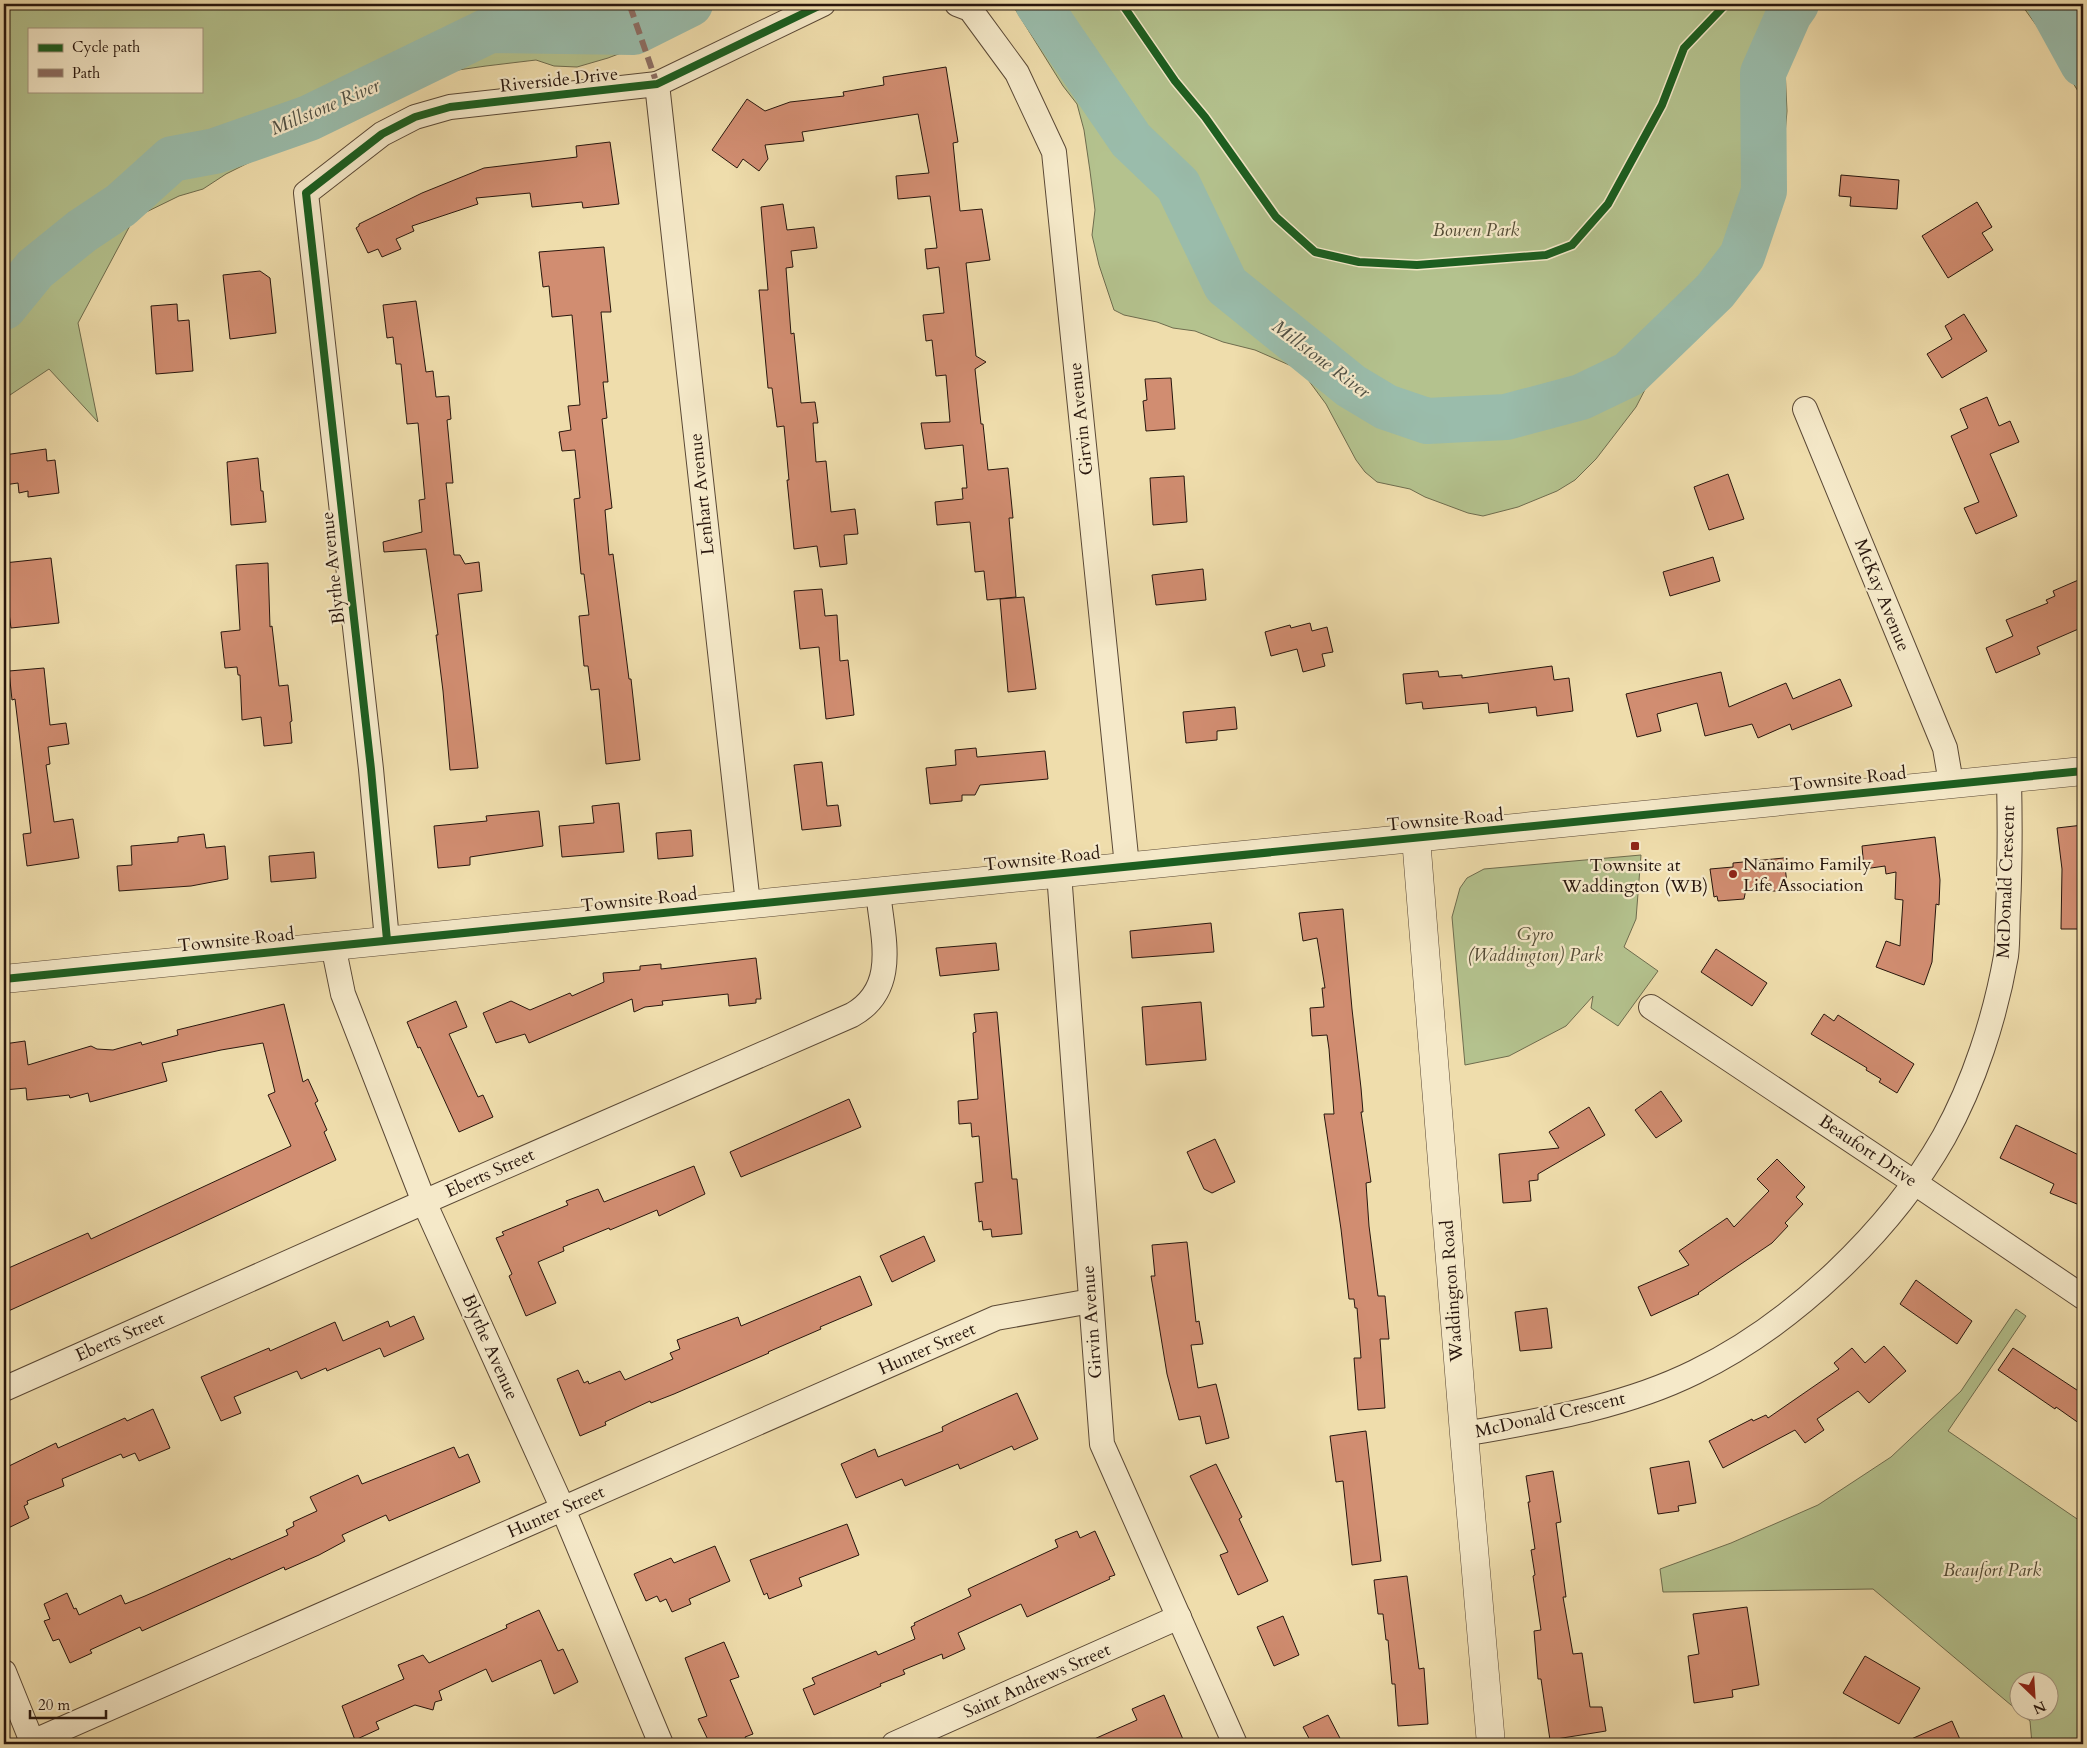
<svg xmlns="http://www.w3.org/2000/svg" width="2087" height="1748" viewBox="0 0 2087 1748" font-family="Cardo,serif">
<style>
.green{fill:#b4c28e;stroke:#6e6c4e;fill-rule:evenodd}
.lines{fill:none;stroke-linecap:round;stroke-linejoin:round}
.river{stroke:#9abcab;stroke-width:46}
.building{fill:#d18d71;stroke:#28160d}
.minor-casing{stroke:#5a4835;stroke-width:26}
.tertiary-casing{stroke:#5a4835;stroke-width:29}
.minor{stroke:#f5e9c9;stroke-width:24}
.tertiary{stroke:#f5e9c9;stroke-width:28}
.quiet{stroke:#8d6e63;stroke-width:6;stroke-dasharray:12 6;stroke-linecap:butt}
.cycleway-casing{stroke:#f5e9c9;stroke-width:11}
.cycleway{stroke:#1b5e20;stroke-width:8}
.poi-dot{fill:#8f2418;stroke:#f5e9c9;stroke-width:2}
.labels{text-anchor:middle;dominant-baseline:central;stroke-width:4.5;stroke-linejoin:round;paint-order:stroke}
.street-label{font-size:18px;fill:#28160d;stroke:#f5e9c9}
.park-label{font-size:18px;font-style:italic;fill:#524a34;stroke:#f5e9c9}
.poi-label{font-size:18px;fill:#28160d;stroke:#f5e9c9;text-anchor:start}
.water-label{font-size:19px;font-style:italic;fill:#505044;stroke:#f5e9c9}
</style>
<rect width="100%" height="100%" fill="#efddac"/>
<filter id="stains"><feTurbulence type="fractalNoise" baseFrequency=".004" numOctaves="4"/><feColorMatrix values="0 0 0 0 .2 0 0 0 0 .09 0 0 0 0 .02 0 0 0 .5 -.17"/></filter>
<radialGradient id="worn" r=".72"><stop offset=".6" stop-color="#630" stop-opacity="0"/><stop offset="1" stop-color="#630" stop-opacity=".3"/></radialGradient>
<g class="green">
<path d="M4,4H710L698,11L668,35L608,58L577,67L554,66L536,60L486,66L458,70L432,78L417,86L396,90L366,100L344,117L304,140L274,150L226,174L203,189L179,196L134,218L78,323L98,422L49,369L4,399ZM29,29H201V91H29Z"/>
<path d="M1012,4H1803L1796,19L1787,50L1785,69L1787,111L1785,134L1776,168L1737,253L1727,270L1677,334L1651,378L1636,407L1596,459L1575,480L1557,491L1518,507L1483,516L1468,513L1425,497L1410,489L1377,482L1365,472L1356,460L1326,404L1309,381L1296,368L1255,350L1223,342L1195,331L1173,328L1157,322L1124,315L1114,310L1099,265L1092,235L1095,210L1090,171L1084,130L1077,104L1063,86Z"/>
<path d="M2021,4H2083V99L2066,72L2057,54Z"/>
<path d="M1641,855L1636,919L1624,947L1658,971L1618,1026L1591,1008L1593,996L1566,1026L1509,1056L1465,1065L1452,917L1460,888L1467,878L1484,869Z"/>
<path d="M2016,1309L2026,1316L1948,1431L2083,1523V1744H2032L2030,1721L1873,1589L1663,1592L1660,1569L1731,1543L1818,1505L1891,1457L1961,1391ZM2020,1680H2050V1710H2020Z"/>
</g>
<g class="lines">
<g class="river">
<path d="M1038,4L1131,140L1178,185L1226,285L1351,386L1386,407L1427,421L1506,417L1581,397L1629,374L1715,291L1742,256L1764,191L1763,73L1789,14L1796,4"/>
<path d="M2050,4L2083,64"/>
<path d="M4,307L35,269L82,231L121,205L172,159L215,151L309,118L490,30L634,32L690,4"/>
</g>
</g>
<g class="building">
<path d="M946,67L958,142L953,143L960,211L982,209L990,260L966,263L976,356L986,362L975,369L981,424H983L988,470L1008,468L1013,518H1009L1016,597L987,600L984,571L975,572L970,522L937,525L935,502L963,499L962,488H967L963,445L925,449L921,423L950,422L946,375L936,376L932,340L926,341L923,315L944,313L939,267L927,269L925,249L937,248L930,196L898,199L896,176L929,173L918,114L802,132L804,141L765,145L768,159L759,171L743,159L737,168L712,150L747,99L765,111L790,102L844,96L843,92L884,85L883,77Z"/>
<path d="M610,142L619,204L583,208L582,202L532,207L530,193L476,198L478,204L412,226L414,231L396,239L401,249L382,257L378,249L368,253L356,228L359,226V224L422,193L484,168L577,157L576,146Z"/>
<path d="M1841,175L1899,180L1897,209L1850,206L1851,197L1839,196Z"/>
<path d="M1977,202L1992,227L1982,233L1993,250L1948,278L1922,236Z"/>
<path d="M783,204L787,230L814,227L817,248L791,251L793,267L786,268L791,334L794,333L801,403L815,402L818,423H813L816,462L826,461L831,512L855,509L858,534L844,535L847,564L820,567L817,546L794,549L787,480H789L784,426L777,427L772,388H768L759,290H768L761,207Z"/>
<path d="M604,247L611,312H601L608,382H603L607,418L602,419L612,508L605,510L609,555L613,554L629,679H631L640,760L606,764L599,689L591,690L588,666H584L579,616L589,615L584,574H581L574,499L580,498L575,450L562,451L559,432L571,430L568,406L580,405L572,315L552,317L549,286L543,287L539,252Z"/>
<path d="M260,271L270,278L276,333L230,339L223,275Z"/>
<path d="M416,301L426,372L433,371L436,397L449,396L451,419L447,420L453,483H446L454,555H460L465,564L479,562L482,591L458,594L478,768L450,770L443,691L436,635H438L426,549L384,552L383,542L422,532L419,500L425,499L418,423L407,424L401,364H396L393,337L387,338L383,305Z"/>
<path d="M177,304L178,321L189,320L193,371L156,374L151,306Z"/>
<path d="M1964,314L1987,351L1942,378L1927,354L1952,339L1945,326Z"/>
<path d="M1171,378L1175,429L1146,431L1143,401L1147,400L1145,379Z"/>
<path d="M1987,397L1999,426L2010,421L2019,442L1990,454L2017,516L1976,534L1964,508L1979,502L1951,436L1968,428L1960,409Z"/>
<path d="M46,449L47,461L55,460L59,493L28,497V491L19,493L18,483L4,485V455Z"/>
<path d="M258,458L261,491H263L266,522L231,525L227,462Z"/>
<path d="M1728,474L1744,519L1709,530L1694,487Z"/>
<path d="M1184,476L1187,522L1153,525L1150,478Z"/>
<path d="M1713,557L1720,581L1670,596L1663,572Z"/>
<path d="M51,558L59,623L11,628L9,613L4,614V563Z"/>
<path d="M268,563L270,627L272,626L279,686L288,685L292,721L290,722L292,743L264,746L261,717L242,720L240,675H238L237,667L225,668L221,632L240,630L236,565Z"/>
<path d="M1203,569L1206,600L1156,605L1152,575Z"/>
<path d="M2083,578V627L2037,647L2040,654L1996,673L1986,648L2013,636L2006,620L2048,603L2046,600L2055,596L2053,591Z"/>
<path d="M822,589L825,616L837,615L840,661L848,660L854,715L826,719L819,647L800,649L794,591Z"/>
<path d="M1024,597L1036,689L1008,692L1000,599Z"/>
<path d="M1310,623L1312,631L1327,627L1333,652L1322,654L1325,666L1303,672L1297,649L1271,656L1265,632L1290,625L1291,628Z"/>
<path d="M1552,666L1554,680L1569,678L1573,711L1537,716L1536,707L1489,713L1488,703L1423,709L1422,702L1406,704L1403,674L1438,671L1439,677L1462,675V678Z"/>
<path d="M44,668L50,725L66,723L69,744L48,747L50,764L46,765L54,822L73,819L79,858L27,866L23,834L31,833L15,699L12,700L9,671Z"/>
<path d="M1721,672L1729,707L1786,683L1793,699L1840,679L1852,706L1792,730L1790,724L1758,738L1752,724L1705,736L1697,703L1657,714L1661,731L1637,737L1626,694Z"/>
<path d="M1235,707L1237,729L1217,731V740L1186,743L1183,712Z"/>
<path d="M976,748L977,757L1045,751L1048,779L980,785L975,795H962V801L930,804L926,768L956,765L955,750Z"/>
<path d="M822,762L827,806L838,805L841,826L802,830L794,765Z"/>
<path d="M619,803L624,852L562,857L559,826L594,823L592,806Z"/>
<path d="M539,811L543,846L470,857V865L438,868L434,826L487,821L486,816Z"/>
<path d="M2083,825V929H2061L2062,869L2057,828Z"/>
<path d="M691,830L693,856L658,859L656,833Z"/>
<path d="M204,834L206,848L225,846L228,879L191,886L119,891L117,866L132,865L131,846L178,842V837Z"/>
<path d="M1935,837L1940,880L1939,905L1936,904L1932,962L1924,985L1876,967L1886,941L1900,946L1903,900L1895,899L1896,872L1886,874L1885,866L1864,869L1862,846Z"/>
<path d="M314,852L316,878L271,882L269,856Z"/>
<path d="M1784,858L1788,892L1746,889L1744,899L1718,901L1717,896L1714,897L1710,869L1733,867V863Z"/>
<path d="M1343,909L1352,1009L1361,1088L1363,1112H1361L1371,1182L1366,1183L1369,1226L1378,1296H1385L1389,1339H1380L1385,1408L1358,1410L1354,1358H1361L1357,1308H1355L1354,1299H1349L1341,1229L1324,1114H1334L1329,1049L1327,1035L1312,1036L1310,1008L1324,1007L1322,988H1325L1317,938L1303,941L1299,913Z"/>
<path d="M1211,923L1214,952L1132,958L1130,931Z"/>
<path d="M996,943L999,970L940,976L936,948Z"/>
<path d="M1716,949L1767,983L1752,1006L1701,972Z"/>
<path d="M756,958L761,999H756V1003L729,1006L728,994L662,1001L663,1005L645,1007L634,1012L632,999L529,1043L525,1034L496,1043L483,1013L511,1001L530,1010L570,993L572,996L604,982L603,973L640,970V966L661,964V969Z"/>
<path d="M456,1001L467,1027L449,1034L478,1097L483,1095L493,1117L459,1132L420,1047L418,1048L407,1022Z"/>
<path d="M1201,1002L1206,1060L1146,1065L1142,1007Z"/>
<path d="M284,1004L303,1082L308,1079L318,1101L315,1103L327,1130L324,1132L336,1160L176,1235L4,1313V1270L88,1233L91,1239L291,1146L268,1095L275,1092L263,1043L221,1050L162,1063L167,1081L90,1102L88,1093L70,1098L69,1095L27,1100L26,1088L4,1090V1044L25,1041L28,1065L91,1046L97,1049L113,1050L141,1042L142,1045L178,1035L177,1030Z"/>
<path d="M997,1012L1012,1179H1017L1022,1234L992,1237L991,1229L983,1230L982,1221L979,1222L975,1183L983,1182L979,1136L972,1137L971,1123L959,1124L958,1101L978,1099L973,1033L976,1032L974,1014Z"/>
<path d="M1824,1014L1834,1021L1838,1015L1914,1064L1897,1093L1879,1082L1881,1079L1866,1070L1867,1068L1811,1034Z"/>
<path d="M1661,1091L1682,1121L1656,1138L1635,1110Z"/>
<path d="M849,1099L861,1127L741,1177L730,1152Z"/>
<path d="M1589,1107L1605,1135L1538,1174V1180L1529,1181L1531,1201L1503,1203L1499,1154L1559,1148L1549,1132Z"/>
<path d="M2016,1125L2083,1157V1189L2077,1204L2050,1193L2054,1184L2000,1158Z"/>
<path d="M1215,1139L1235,1182L1212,1193L1204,1189L1187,1152Z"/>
<path d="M1777,1159L1805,1187L1796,1197L1803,1204L1785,1223L1788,1226L1772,1243L1698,1293L1699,1294L1651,1316L1638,1287L1689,1265L1679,1251L1727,1218L1734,1227L1769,1191L1757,1179Z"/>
<path d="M694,1166L705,1194L659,1216L657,1210L610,1230L609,1228L563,1247L564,1251L538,1262L556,1303L526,1316L509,1276L512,1274L496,1238L504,1235L502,1232L568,1205L566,1201L598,1189L604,1202Z"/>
<path d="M924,1236L935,1261L892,1282L880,1256Z"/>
<path d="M1187,1242L1196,1322L1199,1321L1203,1344L1191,1345L1198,1388L1216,1384L1229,1438L1206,1444L1200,1416L1179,1420L1167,1374L1151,1276H1155L1152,1245Z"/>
<path d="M860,1276L872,1305L820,1327L821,1329L768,1352L769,1353L674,1394L651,1403L650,1401L605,1422L606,1425L580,1436L557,1379L578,1370L584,1383L588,1381L589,1384L620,1371L625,1380L673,1359L670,1353L680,1349L677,1340L738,1317L741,1326Z"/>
<path d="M1916,1280L1972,1321L1957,1344L1900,1304Z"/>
<path d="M1547,1308L1552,1348L1520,1351L1515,1312Z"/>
<path d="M414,1316L424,1339L384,1357L380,1348L327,1371L326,1368L301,1379L297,1371L234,1397L241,1413L221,1421L201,1377L269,1348L270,1351L335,1322L343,1341L388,1321L390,1327Z"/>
<path d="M1884,1346L1906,1371L1869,1403L1858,1391L1817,1419L1824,1430L1805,1443L1795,1430L1723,1468L1709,1441L1752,1419L1753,1421L1766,1415L1768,1418L1839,1369L1834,1363L1852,1348L1865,1363Z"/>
<path d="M2013,1348L2083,1394V1426L2056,1407L2055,1409L1998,1370Z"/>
<path d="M1017,1393L1038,1439L1014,1450L1012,1446L960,1469L958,1464L905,1486L902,1479L856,1498L841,1464L875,1449L878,1457L943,1431L942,1427L952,1422Z"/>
<path d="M153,1409L170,1448L139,1461L135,1453L123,1458L121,1454L62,1479L64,1486L27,1501L28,1504L24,1506L29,1518L4,1530V1461L7,1467L56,1443L58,1448L125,1418L127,1421Z"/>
<path d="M1366,1431L1381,1561L1352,1565L1343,1481L1336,1482L1330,1436Z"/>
<path d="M454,1447L459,1458L468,1454L480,1482L389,1521L386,1515L342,1535L345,1541L319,1555L285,1570L284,1567L142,1631L140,1627L90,1650L92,1653L70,1663L59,1639L53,1641L44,1621L50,1619L44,1604L67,1593L74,1609L76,1608L79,1615L121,1595L125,1604L145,1596L230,1558L231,1560L288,1535L286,1530L294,1526L293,1522L317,1511L310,1497L358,1475L362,1484Z"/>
<path d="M1689,1461L1696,1503L1678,1506L1679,1511L1658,1514L1650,1468Z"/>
<path d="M1216,1464L1242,1517L1239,1519L1268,1581L1238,1595L1220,1555L1228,1552L1190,1476Z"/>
<path d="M1553,1471L1561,1522L1556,1523L1566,1597H1563L1573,1654L1582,1653L1590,1707H1602L1606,1731L1550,1740L1541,1679H1538L1534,1631L1541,1630L1533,1576L1535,1575L1531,1550L1535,1549L1528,1502H1530L1526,1476Z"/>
<path d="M847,1524L859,1555L799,1578L802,1586L769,1599L767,1593L764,1595L750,1560Z"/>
<path d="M1077,1531L1080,1538L1095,1531L1115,1575L1109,1577L1110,1579L1027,1617L1021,1604L958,1633L965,1649L943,1659L942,1654L903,1670L905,1674L880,1684L881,1686L814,1715L803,1689L815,1684L812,1678L876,1651L878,1655L915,1639L911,1627L915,1625L914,1623L971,1596L968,1589L1058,1547L1055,1540Z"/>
<path d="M715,1546L730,1581L689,1599L691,1604L672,1612L666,1599L660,1602L657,1596L646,1601L634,1574L671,1558L674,1563Z"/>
<path d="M1407,1576L1419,1669L1424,1668L1428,1724L1398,1726L1395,1684H1392L1388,1640H1386L1383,1614H1378L1374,1580Z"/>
<path d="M1747,1607L1759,1685L1732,1690L1733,1697L1694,1703L1688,1656L1699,1654L1693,1614Z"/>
<path d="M539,1610L558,1651L563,1649L578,1682L554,1694L541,1660L492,1682L486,1669L439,1691L442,1700L435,1702L433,1710L415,1705L376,1722L379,1729L355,1740L342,1706L404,1679L398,1665L423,1655L429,1663L507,1628L506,1625Z"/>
<path d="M1283,1616L1299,1655L1274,1666L1257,1627Z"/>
<path d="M724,1642L739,1677L730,1680L753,1734L745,1737L748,1744H710L698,1719L707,1716L685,1658Z"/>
<path d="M1865,1656L1920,1688L1899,1724L1843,1693Z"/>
<path d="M1164,1695L1185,1744H1083L1137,1720L1132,1709Z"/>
<path d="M1328,1715L1343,1744H1312L1303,1727Z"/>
<path d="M1952,1721L1962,1744H1900Z"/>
</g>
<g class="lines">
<g class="minor-casing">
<g id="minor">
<path d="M957,4L970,9L1017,73L1054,152L1127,866"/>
<path d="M657,84L748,904"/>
<path d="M1805,409L1945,748L1951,783"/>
<path d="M1059,873L1102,1444L1235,1744"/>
<path d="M387,940L371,769L306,193L382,134L415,117L450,107L657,84L823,4"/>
<path d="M333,945L343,994L424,1202L563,1509L661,1744"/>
<path d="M1651,1007L1915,1183L2083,1297"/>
<path d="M4,1389L424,1202L852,1015C900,988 882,936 878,891"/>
<path d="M1464,1434C1542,1420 1622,1408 1695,1372C1793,1324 1890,1232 1944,1137C1974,1083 1995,1018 2006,956C2008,941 2007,924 2008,908C2010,865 2010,822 2009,778"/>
<path d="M4,1672L33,1744"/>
<path d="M28,1744L996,1318L1091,1301"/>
<path d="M894,1744L1179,1617"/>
</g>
</g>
<g class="tertiary-casing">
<g id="tertiary">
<path d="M1416,838L1464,1434L1491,1744"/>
<path d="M4,979C697,909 1390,841 2083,771"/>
</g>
</g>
<use href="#minor" class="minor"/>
<use href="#tertiary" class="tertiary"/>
<path class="quiet" d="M630,6L657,84"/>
<g class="cycleway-casing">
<g id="cycleway">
<path d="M1122,4L1175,81L1205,117L1276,217L1315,252L1359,262L1417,265L1546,255L1572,245L1608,204L1662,105L1684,48L1726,4"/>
<path d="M387,940L371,769L306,193L382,134L415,117L450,107L657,84L823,4"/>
<path d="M4,979C697,909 1390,841 2083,771"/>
</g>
</g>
<use href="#cycleway" class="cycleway"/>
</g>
<g class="poi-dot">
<rect x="1630" y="841" width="10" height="10" rx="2.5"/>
<circle cx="1733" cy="874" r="5"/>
</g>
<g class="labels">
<g class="street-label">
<text transform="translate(559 80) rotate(-6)">Riverside Drive</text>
<text transform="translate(1081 419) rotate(-96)">Girvin Avenue</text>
<text transform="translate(702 494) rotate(-96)">Lenhart Avenue</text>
<text transform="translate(333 568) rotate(-96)">Blythe Avenue</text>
<text transform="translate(1882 595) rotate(68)">McKay Avenue</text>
<text transform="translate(1848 779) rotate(-6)">Townsite Road</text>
<text transform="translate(1445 820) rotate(-5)">Townsite Road</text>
<text transform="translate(1042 859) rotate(-6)">Townsite Road</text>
<text transform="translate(2006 882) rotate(-88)">McDonald Crescent</text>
<text transform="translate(639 900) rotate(-6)">Townsite Road</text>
<text transform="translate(236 940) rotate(-6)">Townsite Road</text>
<text transform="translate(1868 1151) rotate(34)">Beaufort Drive</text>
<text transform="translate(490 1173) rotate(-24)">Eberts Street</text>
<text transform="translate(1452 1291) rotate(-94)">Waddington Road</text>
<text transform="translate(1092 1322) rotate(-94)">Girvin Avenue</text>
<text transform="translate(120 1337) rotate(-24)">Eberts Street</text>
<text transform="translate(490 1347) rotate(66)">Blythe Avenue</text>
<text transform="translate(927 1349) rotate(-24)">Hunter Street</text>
<text transform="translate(1550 1415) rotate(-13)">McDonald Crescent</text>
<text transform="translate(556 1512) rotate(-24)">Hunter Street</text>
<text transform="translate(1037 1681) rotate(-24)">Saint Andrews Street</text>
</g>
<g class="park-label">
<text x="1476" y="230">Bowen Park</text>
<text x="1535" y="934">Gyro<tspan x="1535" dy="21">(Waddington) Park</tspan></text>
<text x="1992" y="1570">Beaufort Park</text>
</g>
<g class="poi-label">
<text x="1743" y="864">Nanaimo Family<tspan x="1743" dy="21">Life Association</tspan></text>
<text x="1635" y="865" text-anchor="middle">Townsite at<tspan x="1635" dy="21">Waddington (WB)</tspan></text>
</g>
<g class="water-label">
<text transform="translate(325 107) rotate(-23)">Millstone River</text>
<text transform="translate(1321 359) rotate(37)">Millstone River</text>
</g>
</g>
<rect width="2087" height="1748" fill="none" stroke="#efddac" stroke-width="20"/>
<rect x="5" y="5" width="2077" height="1738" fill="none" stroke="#28160d" stroke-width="2.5"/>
<rect x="10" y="10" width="2067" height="1728" fill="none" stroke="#28160d"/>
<rect x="28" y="28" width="175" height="65" fill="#f5e9c9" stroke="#a3957e"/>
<rect x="38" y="44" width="25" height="8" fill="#1b5e20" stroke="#a3957e"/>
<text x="72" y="52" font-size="15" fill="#28160d">Cycle path</text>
<rect x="38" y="69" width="25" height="8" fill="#8d6e63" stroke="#a3957e"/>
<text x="72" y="78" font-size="15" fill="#28160d">Path</text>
<g transform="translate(2034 1696) rotate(155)"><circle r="24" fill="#f5e9c9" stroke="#a3957e"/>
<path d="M0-4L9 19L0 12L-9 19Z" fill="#8f2418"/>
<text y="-8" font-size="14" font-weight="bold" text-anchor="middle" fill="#28160d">N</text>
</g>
<path d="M30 1710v8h76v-8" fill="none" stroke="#28160d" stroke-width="2.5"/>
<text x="38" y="1710" font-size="15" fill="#28160d" stroke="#f5e9c9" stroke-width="4" paint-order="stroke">20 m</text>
<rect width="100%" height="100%" filter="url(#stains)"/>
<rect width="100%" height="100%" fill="url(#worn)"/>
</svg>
